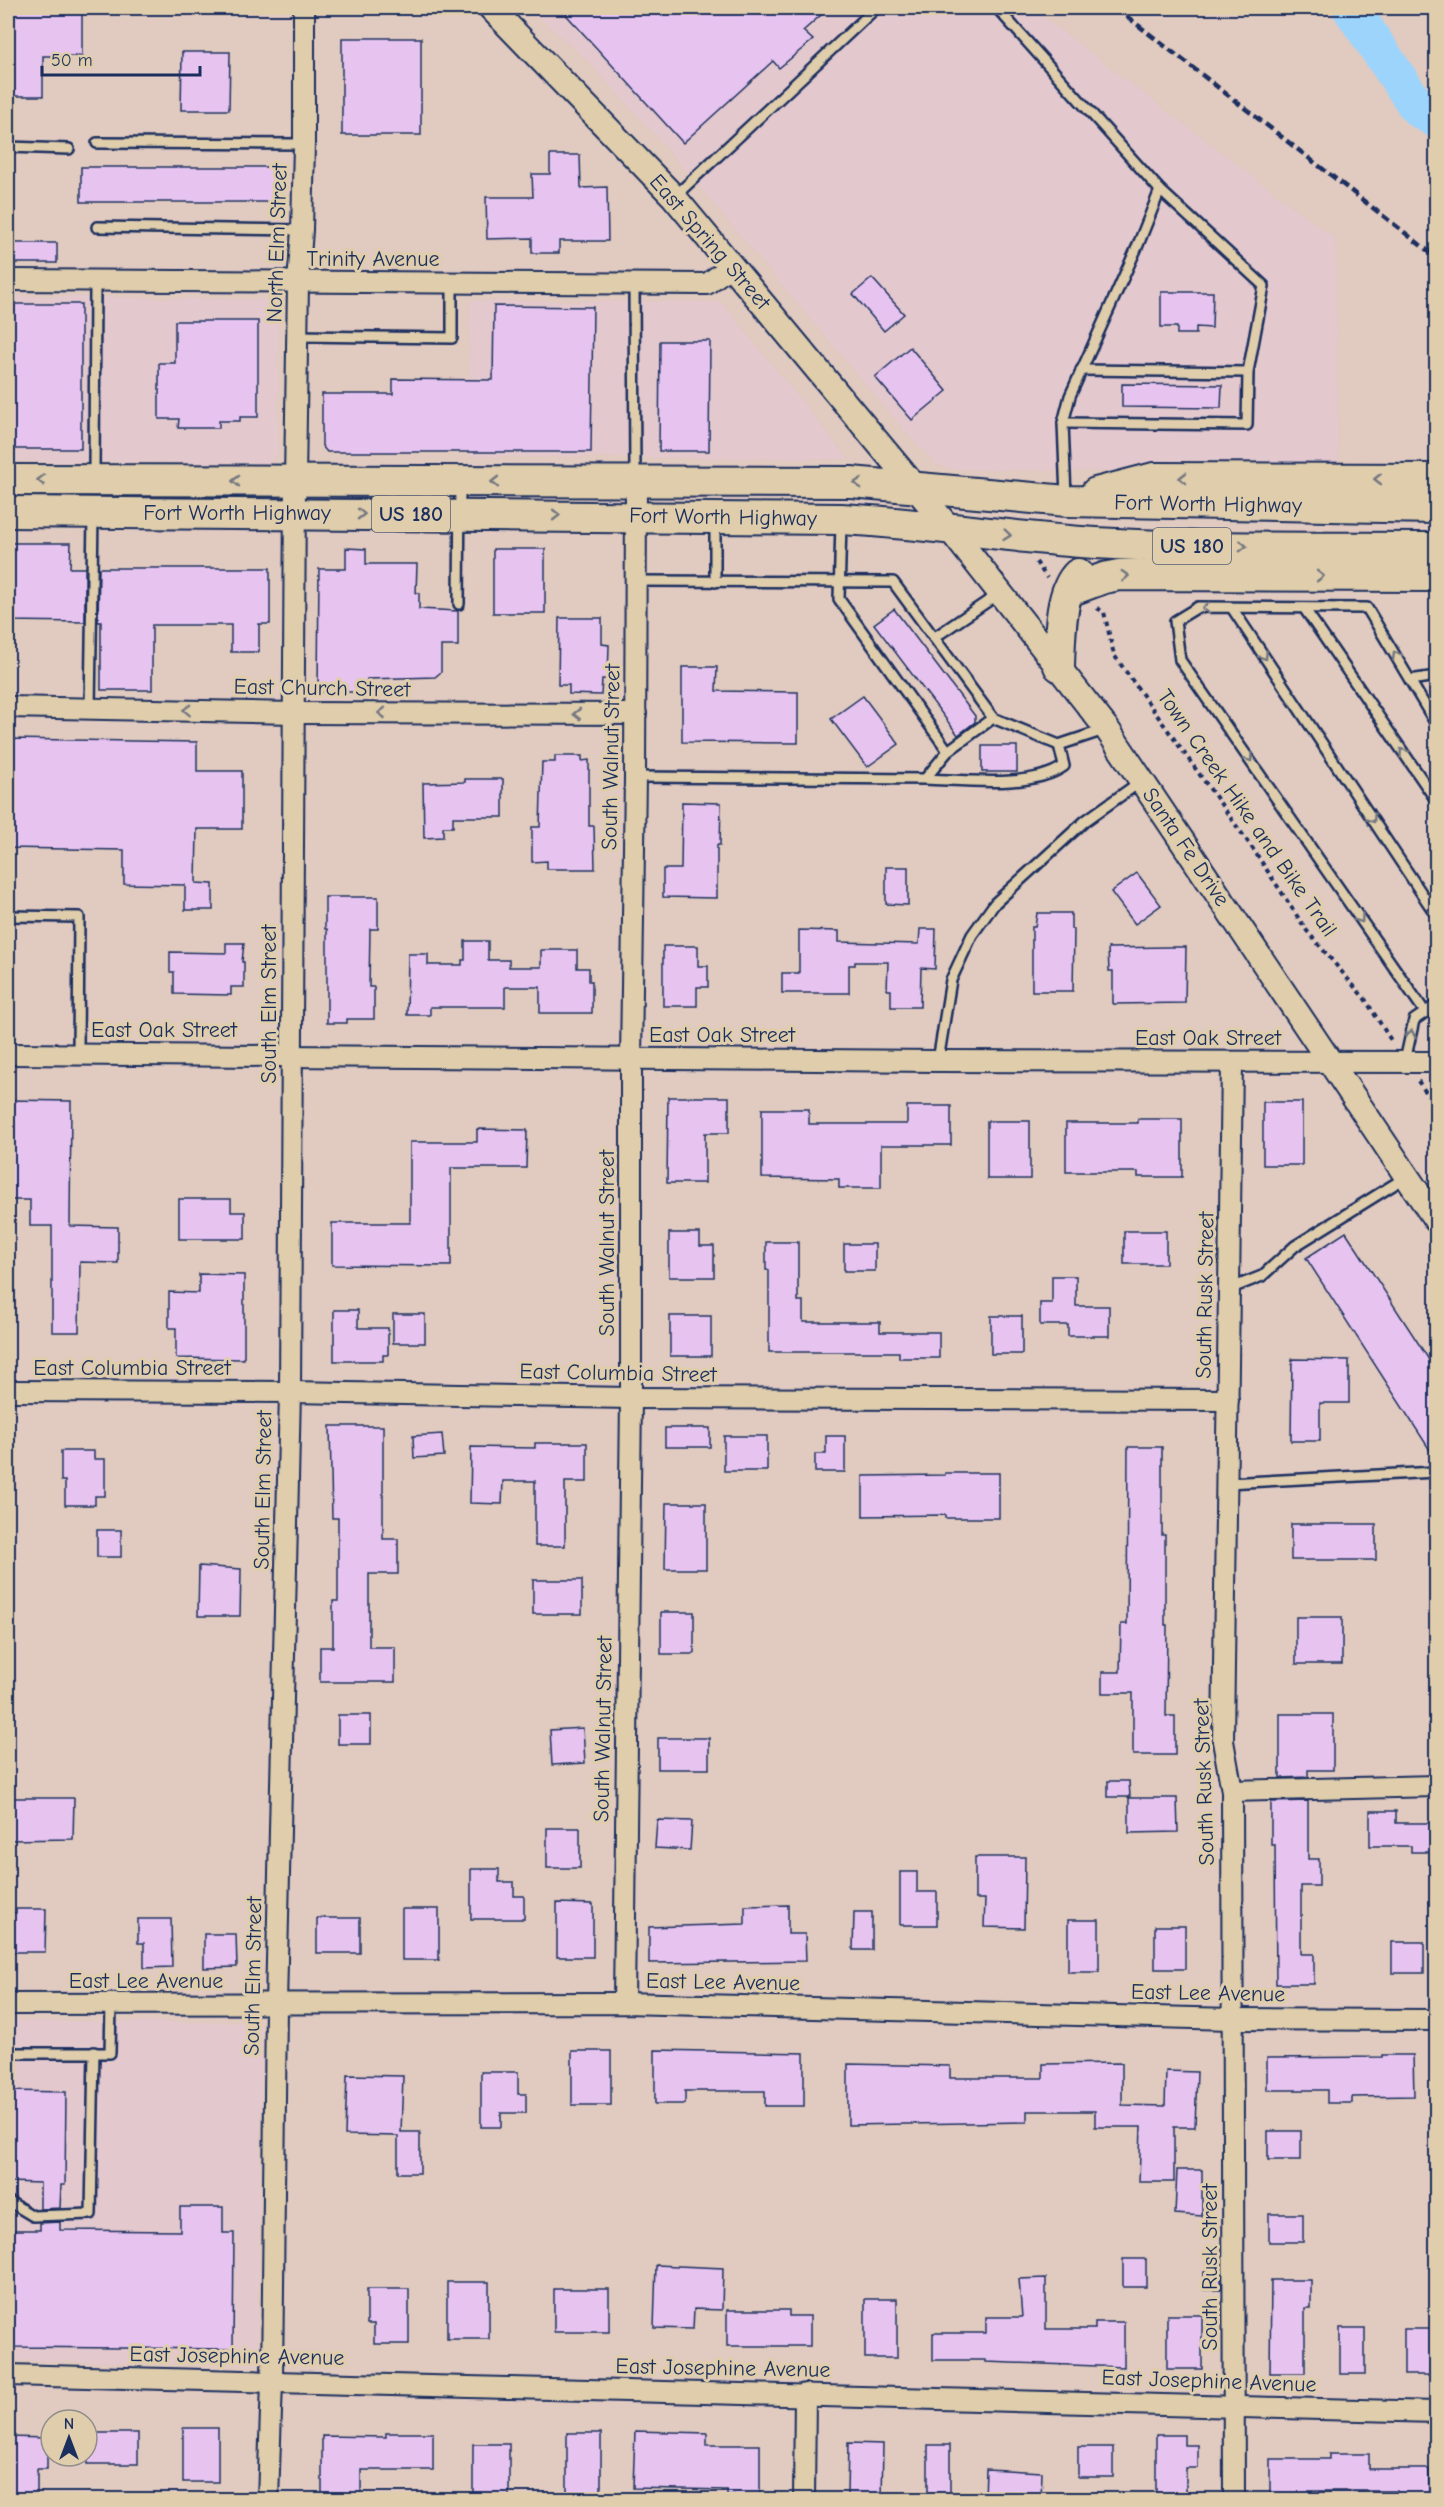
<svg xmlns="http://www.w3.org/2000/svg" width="1444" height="2507" viewBox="0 0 1444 2507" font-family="'Comic Neue',sans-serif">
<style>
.built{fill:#e3c8ce}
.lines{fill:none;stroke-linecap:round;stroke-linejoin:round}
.river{stroke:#9dd4fc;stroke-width:38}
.building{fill:#e7c4f0;stroke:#1b2f5e;stroke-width:1.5}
.service-casing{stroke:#1b2f5e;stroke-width:14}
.minor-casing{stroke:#1b2f5e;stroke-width:24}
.tertiary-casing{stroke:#1b2f5e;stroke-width:28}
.primary-casing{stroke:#1b2f5e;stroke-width:34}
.path{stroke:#1b2f5e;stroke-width:4;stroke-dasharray:4.5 4.5;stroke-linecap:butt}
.service{stroke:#dfcdab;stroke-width:9}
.minor{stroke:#dfcdab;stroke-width:20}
.tertiary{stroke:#dfcdab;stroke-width:24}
.primary{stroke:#dfcdab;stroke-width:30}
.rail{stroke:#1b2f5e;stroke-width:4.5;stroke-dasharray:9 4.5;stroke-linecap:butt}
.oneway{stroke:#737681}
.labels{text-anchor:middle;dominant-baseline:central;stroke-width:6;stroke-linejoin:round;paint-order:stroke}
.shield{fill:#dfcdab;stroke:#565e75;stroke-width:1.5}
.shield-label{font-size:21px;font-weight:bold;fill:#1b2f5e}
.street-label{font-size:22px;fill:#1b2f5e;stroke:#dfcdab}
</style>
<rect width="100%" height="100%" fill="#e1cac0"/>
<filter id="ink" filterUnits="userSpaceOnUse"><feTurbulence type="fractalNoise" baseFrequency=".0167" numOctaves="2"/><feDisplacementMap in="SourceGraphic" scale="12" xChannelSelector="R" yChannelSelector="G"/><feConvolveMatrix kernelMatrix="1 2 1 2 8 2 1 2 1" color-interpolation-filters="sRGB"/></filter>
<g filter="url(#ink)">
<g class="built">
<path d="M529,8H1031L1335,239L1338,474L951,469L938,465L912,439L660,140L588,61Z"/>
<path d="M8,296L278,300V449L274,459L269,463L8,461Z"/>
<path d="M470,301L721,302L848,459L469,456Z"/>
<path d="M8,2021L253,2023L259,2024L262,2027L257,2365L8,2360Z"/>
</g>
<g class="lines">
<path class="river" d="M1351,8L1418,108L1436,119"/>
</g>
<g class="building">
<path d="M560,8H829L803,31L813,40L779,68L773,61L683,143Z"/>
<path d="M8,9H82V56H43V96H8Z"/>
<rect x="342" y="38" width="79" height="97"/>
<path d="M182,52H230L229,110H181Z"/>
<path d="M550,155H580L581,188L607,187L608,241H559V253H532V238L487,239L486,197H533L532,174H550Z"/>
<rect x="81" y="167" width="192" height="35"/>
<rect x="8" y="243" width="49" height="20"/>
<path d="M872,278L904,314L884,331L853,294Z"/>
<path d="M1161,292H1213L1212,328L1196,327V334H1177V327H1161Z"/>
<rect x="8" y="304" width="73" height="145"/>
<path d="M494,306L593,307L591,452H327L322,446V394H393V379L493,380Z"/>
<path d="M175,321H258V417H240V421H219V428H178L179,419H159V363H175Z"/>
<path d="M660,341H710L709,451H659Z"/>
<path d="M910,347L947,391L912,420L875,377Z"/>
<path d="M1122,384L1222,385L1221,408L1122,407Z"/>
<path d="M8,543H71L70,568H85V622L8,621Z"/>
<path d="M346,548L366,549V564H417L416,593H419V609L458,611V646H441V672L435,677L367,679V692H318L319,569H346Z"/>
<rect x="493" y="549" width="52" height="64"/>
<path d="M99,568H270V624H259V652H231V625H152V690H101V622H98Z"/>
<path d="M894,609L975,716V722L958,735L874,624Z"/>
<path d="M559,618H602V644L609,645L608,679H602L601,695L569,694V685H558Z"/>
<path d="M682,667H717L716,691L798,692V743L682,742Z"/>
<path d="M863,696L899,744L867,767L831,719Z"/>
<path d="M8,739L197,742V771H242V829H197L196,883L213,884V910H185V885L124,884V850L8,848Z"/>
<rect x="982" y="746" width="35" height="26"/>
<path d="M555,756H582V761L589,760V826H594L595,869H547V861L532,862V827H540L542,762H555Z"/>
<path d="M465,779H503V817H453V827H443V837L424,838L423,783L465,782Z"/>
<path d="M682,802L721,803L720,845H717V898L663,897V869H681Z"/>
<path d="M886,867H908V905L886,904Z"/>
<path d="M1137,873L1161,905L1135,924L1111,892Z"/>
<path d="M325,897H378V929H370L369,987H374V1019H347V1023H327V929H325Z"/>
<path d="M1037,913H1071V929H1074L1073,991H1032V927H1035Z"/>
<path d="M920,929H936L935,969L921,968L920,1007H891V990H887L888,962H855V965H849V993H782V973H799V930L839,931V942L919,944Z"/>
<path d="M465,941H488V960H509V967H541V950H577V968H589V981H592V1013H540V987H505V1007H430V1015H407L408,954H428V965H462V960H465Z"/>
<path d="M226,943H244L242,962H244V987H231V995L174,994V972H170V952L226,953Z"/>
<path d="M663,946H698V966H708V987H697V1006H663Z"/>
<path d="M1168,947H1186L1185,1003L1113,1004V971H1109L1108,948Z"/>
<path d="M668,1097H729V1133H705V1183H667Z"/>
<path d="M8,1100L71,1101L70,1226L118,1227V1263L80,1262L79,1332H52V1226H30V1200H8Z"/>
<rect x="1263" y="1102" width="39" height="63"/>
<path d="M907,1106H951V1145H881V1188H839V1179L762,1178V1109H809V1124H907Z"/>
<path d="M1138,1119H1182V1177H1138V1172H1066V1123H1138Z"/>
<rect x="987" y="1121" width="43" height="58"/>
<path d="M477,1129L527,1130L526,1168H451V1266L332,1265V1223H410V1142H477Z"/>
<path d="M179,1199H231V1212H245V1239H179Z"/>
<rect x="1124" y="1231" width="42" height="33"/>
<path d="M1346,1232L1437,1372V1461L1306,1258Z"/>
<path d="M669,1233H700V1246H714V1277H669Z"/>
<path d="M766,1242H798V1301H803V1322H880V1332H939V1358H899V1352H769V1270H766Z"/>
<rect x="844" y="1244" width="31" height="27"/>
<path d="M199,1274L244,1275V1359L176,1358V1328H169V1292L199,1293Z"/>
<path d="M1052,1276H1076V1306H1109V1336H1068V1325H1040V1303H1052Z"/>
<path d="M334,1310H358V1328H388V1355H383V1361H334Z"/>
<rect x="393" y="1314" width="32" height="29"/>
<rect x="670" y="1316" width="41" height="40"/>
<rect x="991" y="1316" width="31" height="38"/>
<path d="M1292,1359L1349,1360V1403H1320V1441H1291Z"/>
<path d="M330,1426H383V1539H398V1574H369V1647H395V1682H320V1647H333V1601H338V1518H332Z"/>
<rect x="665" y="1428" width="45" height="19"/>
<path d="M442,1434L444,1456L414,1458L413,1436Z"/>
<rect x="724" y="1436" width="43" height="35"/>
<path d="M826,1436H845V1472H815V1454H826Z"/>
<path d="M535,1443H587V1482H565V1546H535V1481H503L502,1504L470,1503L471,1447L535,1448Z"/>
<path d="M1128,1447H1162V1535H1165V1625H1167L1166,1716H1175V1755H1133V1693H1102V1672H1120L1121,1624H1127Z"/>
<path d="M61,1451H94V1459H105V1496H95V1505H65V1481H61Z"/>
<path d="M945,1473H999V1518H945V1515L863,1516V1476L945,1475Z"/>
<path d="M666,1503H706V1569H665Z"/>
<rect x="1291" y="1524" width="85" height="36"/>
<rect x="97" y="1530" width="24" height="27"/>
<path d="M199,1566L241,1569L240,1616H198Z"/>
<rect x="533" y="1580" width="49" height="34"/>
<rect x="661" y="1612" width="33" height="42"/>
<rect x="1296" y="1617" width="46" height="47"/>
<path d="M1280,1714H1333V1770H1308V1777L1280,1778Z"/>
<rect x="338" y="1715" width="33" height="29"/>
<path d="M583,1728L585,1763L552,1765L550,1730Z"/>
<rect x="658" y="1738" width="51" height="31"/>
<path d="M1108,1781H1129L1130,1797H1108Z"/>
<path d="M8,1798H74L73,1839L8,1840Z"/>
<path d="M1129,1798H1177L1178,1832L1129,1833Z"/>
<path d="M1308,1801V1859H1319V1886H1301V1954H1314V1984H1276L1275,1845H1271V1802Z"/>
<path d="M1370,1811H1396V1823H1433V1852H1411V1846H1370Z"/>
<path d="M657,1820L692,1821L690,1850L655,1848Z"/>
<rect x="547" y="1828" width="33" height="40"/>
<path d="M975,1857H1025L1024,1928L984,1927L985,1899H975Z"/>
<path d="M471,1869H499V1882H514V1896H524V1919H471Z"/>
<path d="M900,1872H917V1892H937V1925H900Z"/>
<path d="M557,1903L593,1904V1957H557Z"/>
<path d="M788,1905V1934H805L806,1961L649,1963V1927L745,1924V1906Z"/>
<path d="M16,1909H46L45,1952H8V1912L16,1913Z"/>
<rect x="402" y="1909" width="37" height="51"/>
<path d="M854,1912H872V1950H853Z"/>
<rect x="317" y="1918" width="43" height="35"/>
<path d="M138,1919H171L172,1967L144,1968V1943H138Z"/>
<rect x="1068" y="1920" width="31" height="52"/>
<rect x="1155" y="1926" width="30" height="43"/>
<path d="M204,1934H236L237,1967L204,1968Z"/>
<rect x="1392" y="1942" width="32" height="31"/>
<path d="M655,2050L804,2053V2106H765V2091H685V2104H655Z"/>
<rect x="572" y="2051" width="39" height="54"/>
<path d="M1382,2055H1413L1414,2096L1352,2097V2103H1327V2090H1267V2058L1382,2057Z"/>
<path d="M1122,2063V2105L1165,2106L1166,2071L1197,2072L1195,2127H1174V2182H1139L1141,2127H1095V2111H1027V2122L848,2125V2064L950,2066V2078H1043V2064Z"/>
<path d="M481,2072H518V2094H526V2113H501V2127H481Z"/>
<path d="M347,2075L403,2076L401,2132H420V2173H398V2136L345,2135Z"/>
<path d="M8,2091L66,2092L65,2185H61L60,2208L40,2209V2183L8,2182Z"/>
<rect x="1268" y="2131" width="33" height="29"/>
<path d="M1177,2170H1202V2216L1175,2214Z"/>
<path d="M180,2207H223V2233H234L233,2349L9,2347V2230H40V2223L60,2222V2230L180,2231Z"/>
<rect x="1269" y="2214" width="34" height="28"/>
<rect x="1123" y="2259" width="23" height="28"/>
<path d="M656,2265L723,2268L722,2310L694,2309L693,2329L654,2328Z"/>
<rect x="1204" y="2272" width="17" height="18"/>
<path d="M1046,2278V2329H1095V2322H1124V2367L986,2362V2360H933V2333H986V2317H1022L1019,2279Z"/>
<path d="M1271,2280H1311V2308H1305V2373H1270Z"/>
<rect x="447" y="2282" width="42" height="57"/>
<path d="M367,2289H409V2344H374V2324H367Z"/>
<rect x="554" y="2289" width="55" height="43"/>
<rect x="865" y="2299" width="32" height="59"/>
<path d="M727,2310H789V2316H810V2346H727Z"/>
<rect x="1167" y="2315" width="35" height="54"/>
<rect x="1340" y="2328" width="25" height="46"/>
<rect x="1404" y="2329" width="33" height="46"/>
<rect x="183" y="2428" width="35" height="54"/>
<path d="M635,2431L707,2433V2445H760V2496H727V2490L633,2488Z"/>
<rect x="87" y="2433" width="51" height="31"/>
<path d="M386,2433H433V2470H361V2494H322V2436L386,2437Z"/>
<rect x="567" y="2433" width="34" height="59"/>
<path d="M1156,2435H1184V2445H1198V2468H1186V2499H1156Z"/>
<path d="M8,2437L47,2438V2469H37V2499H8Z"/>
<path d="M848,2443L883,2444L882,2499H863V2495H847Z"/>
<rect x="473" y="2444" width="36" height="55"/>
<rect x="928" y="2445" width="22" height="54"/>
<rect x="1078" y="2447" width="35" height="30"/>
<path d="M1329,2454H1369V2469H1429V2499H1397V2491H1309V2495H1270V2459H1329Z"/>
<path d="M986,2469L1042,2472L1041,2499H985Z"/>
</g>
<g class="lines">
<g class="service-casing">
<g id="service">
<path d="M997,8L1160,190L1264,286L1248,372L1247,425L1063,423"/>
<path d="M97,143L304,144"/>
<path d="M8,147L69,149"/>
<path d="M674,197L876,8"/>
<path d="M97,227L302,230"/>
<path d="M634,284L635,477"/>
<path d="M297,336L452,338V283"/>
<path d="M1081,370L1248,372"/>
<path d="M94,476L95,281"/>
<path d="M1066,497L1063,423L1070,396L1138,245L1160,190"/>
<path d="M841,522L839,599L948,751L993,718L1059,745L1107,729"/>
<path d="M715,523V582"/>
<path d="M636,581L893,582L993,718"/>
<path d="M459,604L460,485"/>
<path d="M1232,608L1436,915"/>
<path d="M1304,608L1436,800"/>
<path d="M935,637L1000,593"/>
<path d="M1410,680L1436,676"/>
<path d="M90,708L93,515"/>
<path d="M635,777L925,779L948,751"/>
<path d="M925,779C964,780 1032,789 1064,766L1059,745"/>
<path d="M8,916L79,917L78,1054"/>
<path d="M1425,1012L1180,660L1175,621L1198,607L1367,608L1436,724"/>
<path d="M938,1061L951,980L972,935L995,903L1085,821L1140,782"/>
<path d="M1405,1061L1414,1020L1436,1005"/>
<path d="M1229,1289L1262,1276L1295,1246L1406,1177"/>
<path d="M1227,1483L1436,1472"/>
<path d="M8,2053H110L111,2005"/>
<path d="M8,2201L33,2216L91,2214L94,2052"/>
</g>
</g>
<g class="minor-casing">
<g id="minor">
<path d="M8,280L707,284L732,265"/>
<path d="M8,707L294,713L636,714"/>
<path d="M8,1054L938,1061L1436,1062"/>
<path d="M1232,1062L1223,1741L1232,1791L1234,2500"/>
<path d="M8,1391L290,1392L631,1398L1228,1400"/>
<path d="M1232,1791L1436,1786"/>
<path d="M624,2003L631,1398V1059L635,777L636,483"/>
<path d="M8,2004L624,2003L1232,2019L1436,2020"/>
<path d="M8,2375L1436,2412"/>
<path d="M268,2500L272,2381L276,2005L290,1392L295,481L298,283L302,230L304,144V8"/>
<path d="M804,2500L805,2394"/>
</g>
</g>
<g class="tertiary-casing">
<path id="tertiary" d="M491,8L674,197L949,528L1107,729L1436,1220"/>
</g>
<g class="primary-casing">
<g id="primary">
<path d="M8,480L851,482L1067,501L1436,508"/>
<path d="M1096,493L1154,478L1436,479"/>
<path d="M8,512L841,519C921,523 1001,536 1081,542C1199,550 1318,547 1436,548"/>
<path d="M1069,591L1104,578L1119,575L1436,576"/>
<path d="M1059,666C1060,643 1059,591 1078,574"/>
</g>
</g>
<g class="path">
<path d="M1036,562L1047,578"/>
<path d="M1097,608L1104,612L1114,655L1253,849L1307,931L1365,999L1392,1042"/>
<path d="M1418,1081L1436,1107"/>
</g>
<use href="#service" class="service"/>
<use href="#minor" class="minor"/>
<use href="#tertiary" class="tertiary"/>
<use href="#primary" class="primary"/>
<path class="rail" d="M1116,8L1436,257"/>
</g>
<defs><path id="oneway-chevron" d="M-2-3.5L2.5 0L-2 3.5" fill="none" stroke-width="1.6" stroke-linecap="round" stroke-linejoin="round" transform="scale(1.5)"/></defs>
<g class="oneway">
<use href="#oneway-chevron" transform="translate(1183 478) rotate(-180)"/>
<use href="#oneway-chevron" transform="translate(1378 479) rotate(-180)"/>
<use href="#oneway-chevron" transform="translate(41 480) rotate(-180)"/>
<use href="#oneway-chevron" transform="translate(236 481) rotate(-180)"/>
<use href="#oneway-chevron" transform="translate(495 482) rotate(-180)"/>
<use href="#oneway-chevron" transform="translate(858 483) rotate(-176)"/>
<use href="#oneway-chevron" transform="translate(361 514) rotate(1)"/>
<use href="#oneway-chevron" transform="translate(556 515)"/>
<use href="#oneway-chevron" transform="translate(1007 535) rotate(6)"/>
<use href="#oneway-chevron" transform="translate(1243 546) rotate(1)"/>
<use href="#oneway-chevron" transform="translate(1125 576) rotate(-3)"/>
<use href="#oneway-chevron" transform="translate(1320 576)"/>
<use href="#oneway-chevron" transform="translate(1206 608) rotate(178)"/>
<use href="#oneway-chevron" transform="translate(1396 655) rotate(-121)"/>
<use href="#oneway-chevron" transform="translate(1264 656) rotate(56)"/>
<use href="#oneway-chevron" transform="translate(187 710) rotate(-178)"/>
<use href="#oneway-chevron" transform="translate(382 713) rotate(-180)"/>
<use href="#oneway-chevron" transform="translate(577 714) rotate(-180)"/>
<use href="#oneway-chevron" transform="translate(1403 752) rotate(-125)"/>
<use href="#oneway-chevron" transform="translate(1249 758) rotate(55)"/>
<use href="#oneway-chevron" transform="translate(1372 819) rotate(56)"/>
<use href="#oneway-chevron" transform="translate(1360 919) rotate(55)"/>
<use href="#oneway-chevron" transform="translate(1411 1034) rotate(-77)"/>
</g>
</g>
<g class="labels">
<g class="shield">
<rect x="372" y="496" width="78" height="36" rx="4.5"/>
<rect x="1153" y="528" width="78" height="36" rx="4.5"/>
</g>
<g class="shield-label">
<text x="411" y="514">US 180</text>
<text x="1192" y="546">US 180</text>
</g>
<g class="street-label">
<text transform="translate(710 242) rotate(49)">East Spring Street</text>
<text transform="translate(277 243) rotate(-88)">North Elm Street</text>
<text x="373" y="259">Trinity Avenue</text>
<text transform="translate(1208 504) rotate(1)">Fort Worth Highway</text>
<text x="237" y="513">Fort Worth Highway</text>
<text transform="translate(723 517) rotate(1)">Fort Worth Highway</text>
<text transform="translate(322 688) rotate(1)">East Church Street</text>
<text transform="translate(611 757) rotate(-89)">South Walnut Street</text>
<text transform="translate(1247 813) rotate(55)">Town Creek Hike and Bike Trail</text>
<text transform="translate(1186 847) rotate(56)">Santa Fe Drive</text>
<text transform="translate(269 1004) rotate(-90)">South Elm Street</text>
<text x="164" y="1030">East Oak Street</text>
<text x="722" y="1035">East Oak Street</text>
<text x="1208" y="1038">East Oak Street</text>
<text transform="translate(607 1243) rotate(-90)">South Walnut Street</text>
<text transform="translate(1205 1295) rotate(-89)">South Rusk Street</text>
<text x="132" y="1368">East Columbia Street</text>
<text transform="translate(618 1373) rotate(1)">East Columbia Street</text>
<text transform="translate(263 1490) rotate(-89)">South Elm Street</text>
<text transform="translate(603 1729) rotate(-89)">South Walnut Street</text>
<text transform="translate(1204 1782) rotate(-92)">South Rusk Street</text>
<text transform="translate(253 1976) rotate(-89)">South Elm Street</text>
<text x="146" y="1981">East Lee Avenue</text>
<text transform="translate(723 1982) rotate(1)">East Lee Avenue</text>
<text transform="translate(1208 1993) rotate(1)">East Lee Avenue</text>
<text transform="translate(1210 2267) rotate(-90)">South Rusk Street</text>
<text transform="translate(237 2356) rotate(1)">East Josephine Avenue</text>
<text transform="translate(723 2368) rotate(1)">East Josephine Avenue</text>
<text transform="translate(1209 2381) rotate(2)">East Josephine Avenue</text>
</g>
</g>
<rect width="1444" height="2507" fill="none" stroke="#dfcdab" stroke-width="30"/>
<rect x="15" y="15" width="1414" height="2477" fill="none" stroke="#1b2f5e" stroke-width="2" filter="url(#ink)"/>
<g transform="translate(69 2438)"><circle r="28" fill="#dfcdab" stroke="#918e8c" stroke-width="1.5"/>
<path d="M0-4.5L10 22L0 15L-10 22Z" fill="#1b2f5e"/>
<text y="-9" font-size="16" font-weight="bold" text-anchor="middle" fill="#1b2f5e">N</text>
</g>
<path d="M42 66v9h158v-9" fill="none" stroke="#1b2f5e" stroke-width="3"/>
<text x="51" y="66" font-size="18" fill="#1b2f5e" stroke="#dfcdab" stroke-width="4.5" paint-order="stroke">50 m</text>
</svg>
